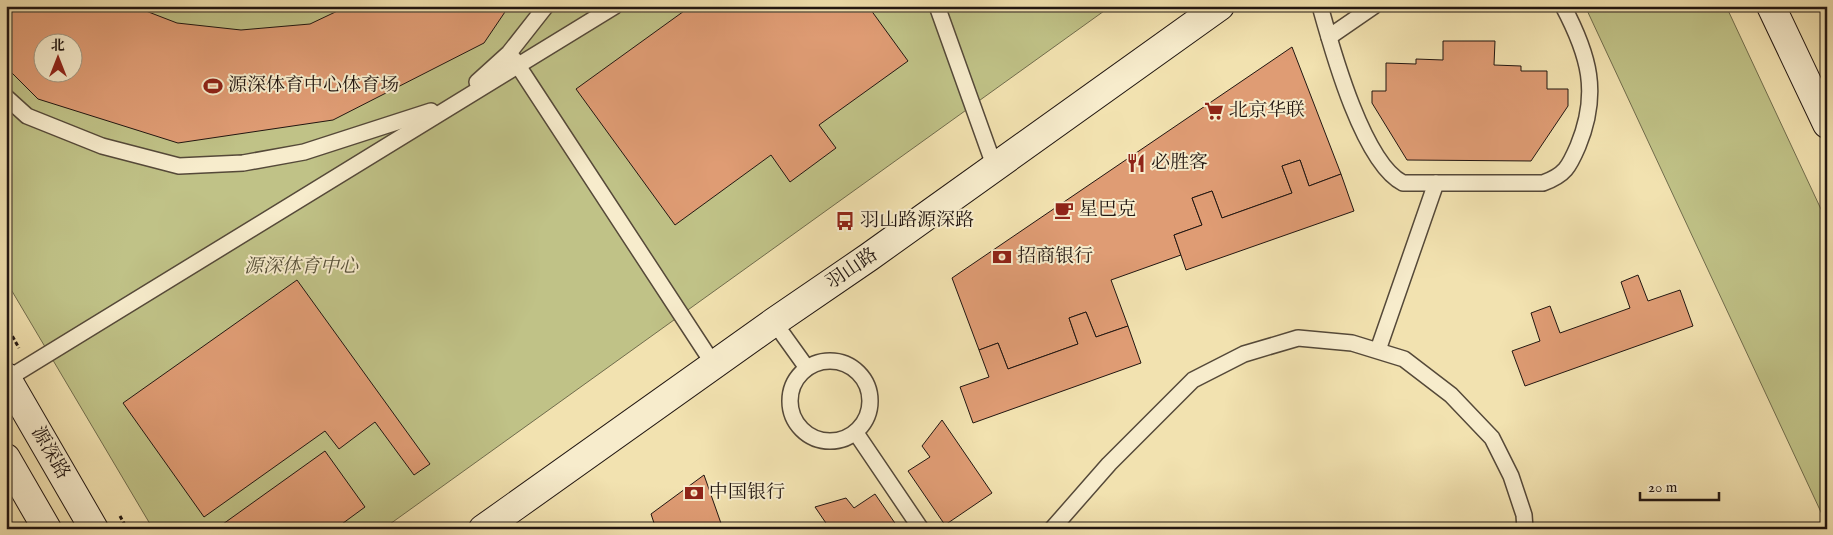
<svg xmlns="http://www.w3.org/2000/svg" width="1833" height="535" viewBox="0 0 1833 535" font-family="'IM FELL English','Noto Serif SC',serif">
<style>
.green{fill:#c0c287;stroke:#706c4c;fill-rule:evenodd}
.building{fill:#df9c74;stroke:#211611;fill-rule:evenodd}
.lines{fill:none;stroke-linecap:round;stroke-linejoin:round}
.lane-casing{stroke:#554939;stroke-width:18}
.secondary-casing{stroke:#211611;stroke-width:30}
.path{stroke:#211611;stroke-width:3;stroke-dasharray:4 2.5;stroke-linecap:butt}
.lane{stroke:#f7eccc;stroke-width:15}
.secondary{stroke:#f7eccc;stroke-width:28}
.labels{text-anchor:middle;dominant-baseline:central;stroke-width:4;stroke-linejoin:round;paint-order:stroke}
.poi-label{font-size:19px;fill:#211611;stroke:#f7eccc;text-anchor:start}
.park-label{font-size:19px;font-style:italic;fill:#59523a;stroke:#f7eccc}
.street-label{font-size:19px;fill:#211611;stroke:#f7eccc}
</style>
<rect width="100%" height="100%" fill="#f2e2b0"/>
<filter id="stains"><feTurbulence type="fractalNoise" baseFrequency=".004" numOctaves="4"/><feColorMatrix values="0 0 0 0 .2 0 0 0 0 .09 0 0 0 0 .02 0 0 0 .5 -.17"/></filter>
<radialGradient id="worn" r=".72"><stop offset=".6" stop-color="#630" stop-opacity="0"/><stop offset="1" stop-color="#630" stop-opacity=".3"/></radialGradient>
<g class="green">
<path d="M6,6H1111L383,529H153L6,281ZM42,42H72V72H42Z"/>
<path d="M1585,6H1726L1827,222V525Z"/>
</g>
<g class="building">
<path d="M6,6H133L177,23L241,30L310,24L348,6H509L484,43L333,120L178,143L38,99L6,67ZM42,42H72V72H42Z"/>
<path d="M691,6H868L908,61L819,125L836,148L790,182L771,155L675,225L576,89Z"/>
<path d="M1443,41H1495L1494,65L1521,66V71H1547V89H1568V106L1531,161L1407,160L1372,103V91H1386V63L1416,64V59L1443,60Z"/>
<path d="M1292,47L1341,174L1309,186L1300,160L1282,166L1292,193L1222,218L1212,191L1192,198L1202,225L1174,235L1181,255L1111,280L1128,326L1096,337L1086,312L1069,318L1078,344L1008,369L998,343L979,350L952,278Z"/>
<path d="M1300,160L1309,186L1341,174L1354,211L1186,270L1174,235L1202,225L1192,198L1212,191L1222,218L1292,193L1282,166Z"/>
<path d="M1638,275L1648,301L1680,290L1693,326L1525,386L1512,351L1540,341L1531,313L1550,306L1560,333L1630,308L1621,282Z"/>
<path d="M297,280L430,464L414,475L375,422L339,449L325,431L204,517L123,403Z"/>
<path d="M1086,312L1096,337L1128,326L1141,363L973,423L960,387L989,377L979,350L998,343L1008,369L1078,344L1069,318Z"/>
<path d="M942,420L992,493L945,525L908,471L930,457L922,446Z"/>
<path d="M325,451L365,507L335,529H216Z"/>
<path d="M704,475L723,529H656L651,514Z"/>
<path d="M875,494L899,529H830L815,507L846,498L854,508Z"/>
</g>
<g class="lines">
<g class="lane-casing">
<g id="lane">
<path d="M937,6L995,168"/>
<path d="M1320,6C1332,49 1363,163 1403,183H1543C1565,175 1569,167 1578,146C1600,93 1589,55 1563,6"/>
<path d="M1329,37L1374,6"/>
<path d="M513,58L714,365"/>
<path d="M477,82L509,53L546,6"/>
<path d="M6,97L27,116L102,146L179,166L243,163L304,152L431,111"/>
<path d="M774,322L807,368"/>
<path d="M1378,350L1436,183"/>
<circle cx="830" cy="401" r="40"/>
<path d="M7,379L615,6"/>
<path d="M856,433L921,529"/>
<path d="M1052,529L1109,464L1193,380L1244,354L1298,338L1352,343L1404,359L1451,395L1492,438L1511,476L1524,515L1525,529"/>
</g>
</g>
<g class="secondary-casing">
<g id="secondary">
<path d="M1771,6L1827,124"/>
<path d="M6,377L94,529"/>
<path d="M6,458L47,529"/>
<path d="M483,529L774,322L869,257L1220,6"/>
</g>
</g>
<g class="path">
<path d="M6,325L19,348"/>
<path d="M120,516L127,529"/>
<path d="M6,519L12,529"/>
</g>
<use href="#lane" class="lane"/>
<use href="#secondary" class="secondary"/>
</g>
<defs>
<g id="stadium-bare" transform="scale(1.5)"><path d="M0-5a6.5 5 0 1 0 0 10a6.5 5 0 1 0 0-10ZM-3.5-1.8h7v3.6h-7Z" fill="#8f2418" stroke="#f7eccc" stroke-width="2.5" paint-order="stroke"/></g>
<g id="supermarket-bare" transform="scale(1.5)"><path d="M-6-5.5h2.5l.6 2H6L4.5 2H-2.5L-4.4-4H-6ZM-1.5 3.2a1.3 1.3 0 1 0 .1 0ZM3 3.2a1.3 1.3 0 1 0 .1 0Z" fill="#8f2418" stroke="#f7eccc" stroke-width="2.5" paint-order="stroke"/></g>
<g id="restaurant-bare" transform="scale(1.5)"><path d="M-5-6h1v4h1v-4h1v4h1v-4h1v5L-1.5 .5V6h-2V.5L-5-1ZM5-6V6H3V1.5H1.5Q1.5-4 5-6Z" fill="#8f2418" stroke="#f7eccc" stroke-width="2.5" paint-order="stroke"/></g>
<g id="cafe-bare" transform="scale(1.5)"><path d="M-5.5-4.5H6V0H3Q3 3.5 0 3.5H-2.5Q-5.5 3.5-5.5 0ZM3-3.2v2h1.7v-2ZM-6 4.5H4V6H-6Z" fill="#8f2418" stroke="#f7eccc" stroke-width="2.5" paint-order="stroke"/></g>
<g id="bus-bare" transform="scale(1.5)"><path d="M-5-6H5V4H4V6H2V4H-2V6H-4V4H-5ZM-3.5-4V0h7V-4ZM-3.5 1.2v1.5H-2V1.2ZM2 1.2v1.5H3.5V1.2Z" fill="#8f2418" stroke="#f7eccc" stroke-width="2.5" paint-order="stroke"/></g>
<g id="bank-bare" transform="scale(1.5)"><path d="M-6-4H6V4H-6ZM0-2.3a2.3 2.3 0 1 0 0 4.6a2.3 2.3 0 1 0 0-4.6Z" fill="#8f2418" stroke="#f7eccc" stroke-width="2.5" paint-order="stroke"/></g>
</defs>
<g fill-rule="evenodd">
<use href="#stadium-bare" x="213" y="86"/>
<use href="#supermarket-bare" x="1214" y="111"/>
<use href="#restaurant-bare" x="1136" y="163"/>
<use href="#cafe-bare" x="1064" y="210"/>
<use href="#bus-bare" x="845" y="221"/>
<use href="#bank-bare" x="1002" y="257"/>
<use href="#bank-bare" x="694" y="493"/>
</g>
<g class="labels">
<g class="poi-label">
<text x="228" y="86">源深体育中心体育场</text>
<text x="1229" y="111">北京华联</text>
<text x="1151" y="163">必胜客</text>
<text x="1079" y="210">星巴克</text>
<text x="860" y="221">羽山路源深路</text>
<text x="1017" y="257">招商银行</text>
<text x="709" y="493">中国银行</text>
</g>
<g class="park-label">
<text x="301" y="267">源深体育中心</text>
</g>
<g class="street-label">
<text transform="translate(852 269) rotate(-34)">羽山路</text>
<text transform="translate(50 453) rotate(60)">源深路</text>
</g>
</g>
<rect width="1833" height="535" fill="none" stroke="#f2e2b0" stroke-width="25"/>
<rect x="8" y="8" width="1818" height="520" fill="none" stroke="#211611" stroke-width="2.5"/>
<rect x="12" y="12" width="1808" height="510" fill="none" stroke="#211611"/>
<g transform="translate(58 58)"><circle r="24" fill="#f7eccc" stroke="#a19681"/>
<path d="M0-4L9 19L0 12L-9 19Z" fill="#8f2418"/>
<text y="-8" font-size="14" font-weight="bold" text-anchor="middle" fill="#211611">北</text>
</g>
<path d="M1640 492v8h79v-8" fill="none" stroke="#211611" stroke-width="2.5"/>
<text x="1648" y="492" font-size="15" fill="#211611" stroke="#f7eccc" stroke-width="4" paint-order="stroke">20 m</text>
<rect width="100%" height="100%" filter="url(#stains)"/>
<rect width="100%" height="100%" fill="url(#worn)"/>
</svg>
